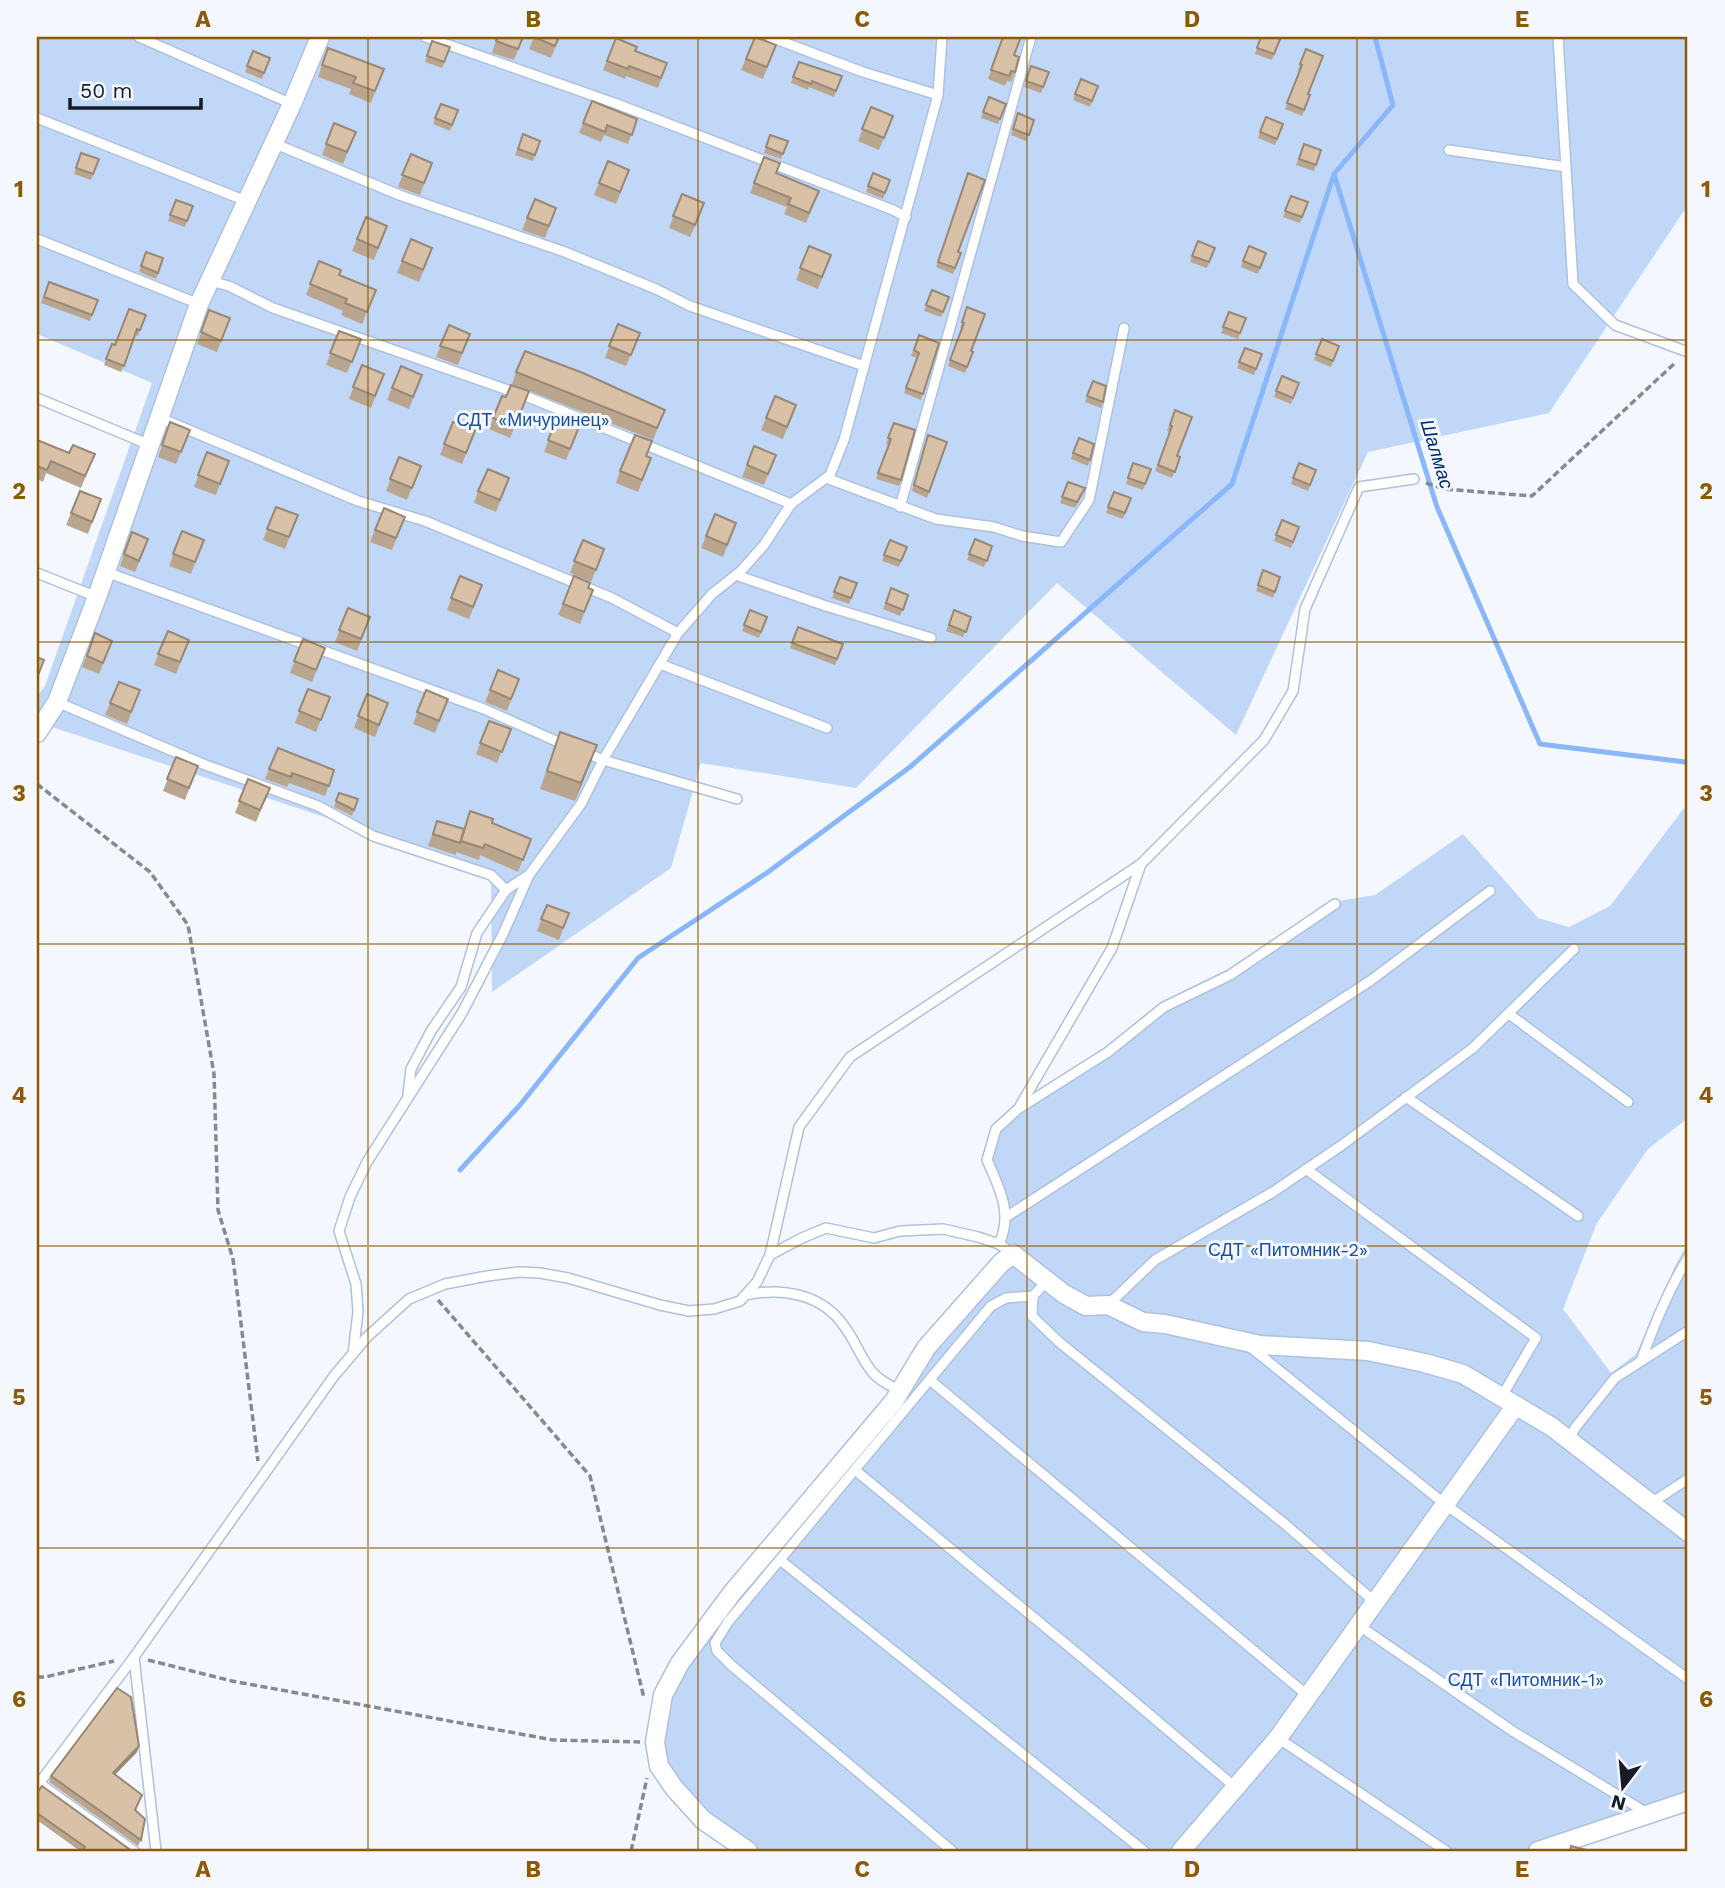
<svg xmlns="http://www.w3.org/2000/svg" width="1725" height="1888" viewBox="0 0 1725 1888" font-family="'Work Sans',sans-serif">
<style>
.green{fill:#c1d7f8}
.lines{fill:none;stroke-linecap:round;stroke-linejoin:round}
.stream{stroke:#89b7fa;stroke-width:5}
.service-casing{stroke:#aec1dd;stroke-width:12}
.minor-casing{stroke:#aec1dd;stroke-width:21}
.path{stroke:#848a92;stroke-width:3.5;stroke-dasharray:7 3.5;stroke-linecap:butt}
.service{stroke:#fff;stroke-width:9}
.minor{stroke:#fff;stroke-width:18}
.wall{fill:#baa68f}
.shaded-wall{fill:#978774}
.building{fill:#d8c1a6;stroke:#978774;stroke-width:2}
.grid{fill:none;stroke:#8c5a05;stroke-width:2;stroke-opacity:0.55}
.labels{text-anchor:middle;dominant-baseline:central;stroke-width:6;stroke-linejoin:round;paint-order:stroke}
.park-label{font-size:18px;fill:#19509d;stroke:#f4f8fe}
.water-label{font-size:19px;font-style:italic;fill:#012b65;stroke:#f4f8fe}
.neatline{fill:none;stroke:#8c5a05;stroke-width:2.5}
.grid-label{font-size:23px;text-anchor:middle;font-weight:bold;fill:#8c5a05}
</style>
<rect width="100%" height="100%" fill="#f4f8fe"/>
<g class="green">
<path d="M37,37H1688V205L1549,413L1368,452L1236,735L1057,583L856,788L701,763L671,868L492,992L491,872L37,722V696L45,686L152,383L37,334Z"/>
<path d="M1684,808L1688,810V1118L1648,1149L1597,1223L1563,1309L1611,1373L1636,1354L1677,1262L1688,1243V1798L1528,1851H1185L1274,1738L1177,1851H754L706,1815L674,1782L658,1747L666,1697L684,1663L929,1350L1016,1252L1009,1246L997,1240C1005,1211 994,1188 982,1161L994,1125L1019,1104L1107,1049L1166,1002L1225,974L1332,902L1375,895L1463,834L1538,918L1569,927L1610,906Z"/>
</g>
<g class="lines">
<g class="stream">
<path d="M1375,37L1393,105L1334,174L1437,507L1540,744L1685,762L1688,764"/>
<path d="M460,1170L520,1105L638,958L768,872L910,767L1232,484L1334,174"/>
</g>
<g class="service-casing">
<g id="service">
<path d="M139,37L292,104"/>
<path d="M426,37L617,104L893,210L906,217"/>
<path d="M770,37L863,72L938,95"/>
<path d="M1558,37L1573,284L1615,325L1688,352"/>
<path d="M37,118L246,201"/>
<path d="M273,143L402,196L565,252L656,289L690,306L864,366"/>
<path d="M1449,150L1566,167"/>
<path d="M37,239L199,304"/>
<path d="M210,281L229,286L273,308L528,397L791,504"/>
<path d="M37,398L150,445"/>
<path d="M160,418L358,501L425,521L612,598L678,633"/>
<path d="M826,478L936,519L994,527L1022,536L1061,542L1089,500L1124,328"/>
<path d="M900,507L1031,37"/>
<path d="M106,572L484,709L565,745"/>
<path d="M37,573L97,597"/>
<path d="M736,575L826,606L931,638"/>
<path d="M660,664L827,728"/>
<path d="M57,702L203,764L318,806L373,836L491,875L506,890"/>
<path d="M584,752L603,760L737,799"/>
<path d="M1509,1014L1628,1102"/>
<path d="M408,1094L411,1069L431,1031L461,987L477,933L506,890L527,876"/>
<path d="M1406,1097L1578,1216"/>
<path d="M1020,1106L1112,948L1141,864"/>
<path d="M1306,1169L1536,1338L1502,1396"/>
<path d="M1006,1217L1370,981L1490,891"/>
<path d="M999,1244C1013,1214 1000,1189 987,1160L996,1129L1018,1109L1108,1052L1164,1007L1230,975L1335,904"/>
<path d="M770,1255L799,1127L850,1057L1141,864L1264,740L1293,691L1305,609L1359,487L1414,479"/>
<path d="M746,1295C782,1287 822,1294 844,1326C855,1340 861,1359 873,1373C880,1381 891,1386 900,1391"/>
<path d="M1033,1296L1032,1316L1059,1342L1286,1525L1375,1602"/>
<path d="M1108,1305L1155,1260L1273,1192L1342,1145L1473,1048L1574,949"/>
<path d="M1249,1346L1446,1505L1688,1679"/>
<path d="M353,1354L358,1312L356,1284L339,1231L350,1197L367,1162L462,1013L503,934L529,875L581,804L603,760L678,633L712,594L741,571L764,545L791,504L830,475L844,440L938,95L942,37"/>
<path d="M1641,1361C1654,1325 1668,1290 1688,1258"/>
<path d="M930,1380L1307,1695"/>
<path d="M1569,1440L1575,1428L1615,1378L1688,1331"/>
<path d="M855,1470L1090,1664L1235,1787"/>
<path d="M1651,1503L1688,1479"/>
<path d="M780,1560L1144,1851"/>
<path d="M1358,1625L1514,1732L1647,1813"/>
<path d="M134,1657L156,1851"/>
<path d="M1278,1738L1446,1851"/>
<path d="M39,1783L134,1851"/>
<path d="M37,1786L134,1657L334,1376L367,1337L409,1299L445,1284L487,1276L519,1272L540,1273L568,1278L660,1305L689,1311L714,1309L740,1301L757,1282L770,1255L802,1238L826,1228L874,1238L900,1231L943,1229L978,1237L999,1244L1013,1254"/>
<path d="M952,1851L731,1665L717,1651L715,1643L728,1622L991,1306L1006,1298L1033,1296L1046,1282"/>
</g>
</g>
<g class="minor-casing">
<g id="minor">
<path d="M37,733L57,702L97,597L199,304L292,104L320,37"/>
<path d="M748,1851L703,1820L674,1788L659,1766L655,1742L663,1695L680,1663L732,1593L894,1401L926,1348L1001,1263L1013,1254L1064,1294L1086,1306L1108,1305L1143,1322L1165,1324L1260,1345L1368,1351L1425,1363L1463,1374L1552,1427L1688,1532"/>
<path d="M1181,1851L1278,1738L1516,1405"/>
<path d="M1538,1851L1688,1801"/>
</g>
</g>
<g class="path">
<path d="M1426,483L1444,489L1532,496L1676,362"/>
<path d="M37,784L150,872L188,925L214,1074L218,1210L233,1259L258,1461"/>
<path d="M438,1300L590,1476L644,1698"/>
<path d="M148,1660L232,1681L553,1740L640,1742"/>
<path d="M37,1677H45L114,1661"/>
<path d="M631,1851L647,1778"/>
</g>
<use href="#service" class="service"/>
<use href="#minor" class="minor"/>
</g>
<g class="wall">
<path d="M523,37L514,60L492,53L496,41Z"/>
<path d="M534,37H559L551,58L529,49Z"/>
<path d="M755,37L776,45L763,79L741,70Z"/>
<path d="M1003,37L1014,55L1015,72L1011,82L1007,81L1005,86L988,79Z"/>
<path d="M1261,37L1280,39L1272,60L1255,54Z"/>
<path d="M616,38L635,51L667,63L658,88L626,76L625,79L603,70Z"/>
<path d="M432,41L450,47L442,68L425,62Z"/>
<path d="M1306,49L1308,94L1310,95L1302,116L1285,109L1300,71L1298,70Z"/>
<path d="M253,51L270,58L262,79L245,72Z"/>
<path d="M799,62L842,76L834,97L809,87L808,90L791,83Z"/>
<path d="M322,65L384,69L371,103L349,94L351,89L318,77Z"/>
<path d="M1031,66L1049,72L1041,93L1024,87Z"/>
<path d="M1081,79L1098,86L1090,107L1073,100Z"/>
<path d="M989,97L1006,104L998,124L981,118Z"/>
<path d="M592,101L637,119L628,144L604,135L601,142L579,133Z"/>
<path d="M441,104L458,110L450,131L433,124Z"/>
<path d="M871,107L893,116L879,150L858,141Z"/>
<path d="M1018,113L1034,120L1026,141L1011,135Z"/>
<path d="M1266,117L1283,124L1275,145L1258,138Z"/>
<path d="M334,123L356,132L343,164L322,155Z"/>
<path d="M523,134L540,141L533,161L515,155Z"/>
<path d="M770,135L788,141L781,159L764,153Z"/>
<path d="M1304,144L1321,150L1314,171L1296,165Z"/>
<path d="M81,153L99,159L91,180L74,174Z"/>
<path d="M411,154L432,163L420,195L398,187Z"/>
<path d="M764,157L776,173L819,191L806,223L784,214L787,207L750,193Z"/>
<path d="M608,161L629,170L616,204L594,195Z"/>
<path d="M873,173L890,180L883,199L866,192Z"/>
<path d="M968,173L958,252L961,253L953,274L936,267Z"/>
<path d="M682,194L700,215L690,237L669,228Z"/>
<path d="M1291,196L1308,202L1300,223L1283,217Z"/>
<path d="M535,199L556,208L545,238L522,230Z"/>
<path d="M176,200L193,206L185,227L168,221Z"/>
<path d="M366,217L387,226L374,260L352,251Z"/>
<path d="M411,239L432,248L419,282L397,273Z"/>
<path d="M1198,241L1215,248L1207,268L1190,262Z"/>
<path d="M809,246L831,255L818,289L796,280Z"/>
<path d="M1249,246L1266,253L1258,274L1241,267Z"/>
<path d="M146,252L163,258L156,279L139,272Z"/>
<path d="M319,261L339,275L376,290L362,324L341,315L343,311L306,295Z"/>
<path d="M49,282L98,300L90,321L41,303Z"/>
<path d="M932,290L949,297L941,317L924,311Z"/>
<path d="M967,307L971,351L973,352L965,373L948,366L962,329L960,328Z"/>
<path d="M209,310L230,318L217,352L197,344Z"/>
<path d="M1229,312L1246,318L1238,339L1221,333Z"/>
<path d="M146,315L138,336L135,335L121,372L104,365L112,344L115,345Z"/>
<path d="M618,324L640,333L626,366L605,358Z"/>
<path d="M449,325L470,334L458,365L436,357Z"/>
<path d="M339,331L361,339L347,373L326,365Z"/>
<path d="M919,335L939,343L921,400L904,393L917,358L911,356Z"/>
<path d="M1322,339L1339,346L1331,367L1314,360Z"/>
<path d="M1245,348L1262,354L1254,375L1237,368Z"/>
<path d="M362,365L384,374L371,408L349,399Z"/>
<path d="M516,372L665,410L653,440L512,384Z"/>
<path d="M422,375L409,409L387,400L392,388Z"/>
<path d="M1282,376L1299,383L1291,404L1274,397Z"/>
<path d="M1093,381L1103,402L1101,408L1085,402Z"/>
<path d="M502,396L525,403L510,438L489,429Z"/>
<path d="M775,396L796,405L783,439L761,430Z"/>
<path d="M1175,410L1177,456L1180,457L1172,478L1155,471L1170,432L1167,431Z"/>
<path d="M557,418L579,427L566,460L544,452Z"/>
<path d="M170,422L190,430L176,464L158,457Z"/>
<path d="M453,422L475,431L462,464L440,455Z"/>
<path d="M894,423L901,480L899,486L876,479L889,445L886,444Z"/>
<path d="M1079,438L1090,460L1088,466L1071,459Z"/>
<path d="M37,440L69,453L95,454L81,488L46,473L43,482L37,479Z"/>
<path d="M926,441L947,442L927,498L912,491Z"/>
<path d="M754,446L776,455L764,485L742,477Z"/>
<path d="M207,452L229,461L216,495L194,487Z"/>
<path d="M646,456L651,458L638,492L616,483L620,471Z"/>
<path d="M399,457L421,466L407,500L386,491Z"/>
<path d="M1133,463L1151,469L1143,490L1126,484Z"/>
<path d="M1299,463L1316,470L1308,491L1291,484Z"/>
<path d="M509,478L496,512L474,503L478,491Z"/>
<path d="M1068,482L1083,494L1075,508L1060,503Z"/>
<path d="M80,491L101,499L88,534L66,525Z"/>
<path d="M1114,492L1131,498L1123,519L1106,513Z"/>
<path d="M276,507L298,515L285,549L263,540Z"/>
<path d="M384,508L405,517L392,550L370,542Z"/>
<path d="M715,514L736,523L723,557L701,548Z"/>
<path d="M1282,520L1299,527L1291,548L1274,541Z"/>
<path d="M182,531L204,540L191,574L169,566Z"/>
<path d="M132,532L148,539L135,572L120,566Z"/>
<path d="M975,539L992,546L984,567L967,560Z"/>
<path d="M583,540L604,549L591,582L570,573Z"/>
<path d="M890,540L907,547L899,567L882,561Z"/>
<path d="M1263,570L1280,577L1273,598L1256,591Z"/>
<path d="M460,576L482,585L469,619L447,610Z"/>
<path d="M574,576L588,588L593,590L580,624L558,615Z"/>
<path d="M840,577L857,583L849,604L832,598Z"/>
<path d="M891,588L908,595L900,616L883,609Z"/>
<path d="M348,608L370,617L357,651L335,642Z"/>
<path d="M750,610L767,617L759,638L742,631Z"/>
<path d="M954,610L971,617L963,637L946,631Z"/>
<path d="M798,627L843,644L835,665L790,648Z"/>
<path d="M168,631L189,640L176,674L154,665Z"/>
<path d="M95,633L112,641L99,674L82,667Z"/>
<path d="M303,639L325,648L312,682L290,673Z"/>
<path d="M519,679L507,711L485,702L490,690Z"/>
<path d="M119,682L140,690L127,724L105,715Z"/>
<path d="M308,689L330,697L316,732L295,723Z"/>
<path d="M426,690L448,699L435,733L413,724Z"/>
<path d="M367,694L388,703L375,737L354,728Z"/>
<path d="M489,721L511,729L497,763L476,754Z"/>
<path d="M560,732L597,745L575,801L540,789Z"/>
<path d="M278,748L334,770L325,796L289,783L287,787L265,779Z"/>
<path d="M176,757L198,766L185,800L163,791Z"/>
<path d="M248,779L270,788L256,822L235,813Z"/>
<path d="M339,793L358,799L352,816L334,807Z"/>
<path d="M492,823L531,839L518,872L480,855L479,860L456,852V855L428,846L433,832L464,829Z"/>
<path d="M547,905L569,913L559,940L537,931Z"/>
<path d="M137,1752L115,1774L136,1811L141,1840L138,1846L49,1782L51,1776Z"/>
<path d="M37,1793L132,1851H135H80L37,1820Z"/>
</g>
<g class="shaded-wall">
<path d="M597,745L591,762L575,801L581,783Z"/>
<path d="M139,1746L137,1752L111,1779L113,1773Z"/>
</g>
<g class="building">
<path d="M498,37H523L518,49L496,41Z"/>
<path d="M534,37H559L555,46Z"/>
<path d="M755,37L776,45L767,67L746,59Z"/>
<path d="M1003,37H1021L1014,55L1019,57L1015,72L1011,71L1009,76L991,70Z"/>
<path d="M1261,37H1274L1280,39L1274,54L1257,48Z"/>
<path d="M616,38L637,47L635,51L667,63L661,78L629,66L628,69L607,61Z"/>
<path d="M432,41L450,47L444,62L427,56Z"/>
<path d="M328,48L384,69L375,91L353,83L356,77L322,65Z"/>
<path d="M1306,49L1323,56L1308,94L1310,95L1304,110L1287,103L1302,65L1300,64Z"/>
<path d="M253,51L270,58L264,73L247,66Z"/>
<path d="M799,62L842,76L836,91L812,81L811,84L793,77Z"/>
<path d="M1031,66L1049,72L1043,87L1026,81Z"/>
<path d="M1081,79L1098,86L1092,101L1075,94Z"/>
<path d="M989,97L1006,104L1000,119L983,112Z"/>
<path d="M592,101L637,119L632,135L607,125L605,132L583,123Z"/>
<path d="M441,104L458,110L452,125L435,118Z"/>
<path d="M871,107L893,116L884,138L862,129Z"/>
<path d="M1018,113L1034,120L1029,135L1013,129Z"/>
<path d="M1266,117L1283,124L1277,139L1260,132Z"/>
<path d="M334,123L356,132L347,152L326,144Z"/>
<path d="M523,134L540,141L535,155L518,149Z"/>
<path d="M770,135L788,141L783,154L766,147Z"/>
<path d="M1304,144L1321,150L1316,165L1299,159Z"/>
<path d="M81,153L99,159L93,174L76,168Z"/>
<path d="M411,154L432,163L424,183L402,175Z"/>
<path d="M764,157L780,163L776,173L819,191L809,213L788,204L791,198L754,183Z"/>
<path d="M608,161L629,170L620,192L599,183Z"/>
<path d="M873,173L890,180L885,193L868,186Z"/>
<path d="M968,173L985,180L958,252L961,253L955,268L938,262Z"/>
<path d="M682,194L704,203L695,225L673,216Z"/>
<path d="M1291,196L1308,202L1302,217L1285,211Z"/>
<path d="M535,199L556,208L549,226L527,218Z"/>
<path d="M176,200L193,206L187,221L170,215Z"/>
<path d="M366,217L387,226L378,248L357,239Z"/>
<path d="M411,239L432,248L423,270L402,261Z"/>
<path d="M1198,241L1215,248L1209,262L1192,256Z"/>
<path d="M809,246L831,255L822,277L800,268Z"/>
<path d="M1249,246L1266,253L1260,268L1243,261Z"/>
<path d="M146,252L163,258L158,273L141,266Z"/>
<path d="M319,261L341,270L339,275L376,290L367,312L345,303L347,299L310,284Z"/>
<path d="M49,282L98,300L92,315L44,297Z"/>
<path d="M932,290L949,297L943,312L926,305Z"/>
<path d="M967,307L985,314L971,351L973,352L967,367L950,360L964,323L962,322Z"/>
<path d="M129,309L146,315L140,330L137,329L124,366L106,359L112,344L115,345Z"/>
<path d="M209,310L230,318L221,341L201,332Z"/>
<path d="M1229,312L1246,318L1240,333L1223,327Z"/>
<path d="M618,324L640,333L631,355L609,346Z"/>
<path d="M449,325L470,334L462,353L440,346Z"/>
<path d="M339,331L361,339L352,362L330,353Z"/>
<path d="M919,335L939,343L923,394L906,388L919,353L914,350Z"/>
<path d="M1322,339L1339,346L1333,361L1316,354Z"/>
<path d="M1245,348L1262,354L1256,369L1239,362Z"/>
<path d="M525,351L583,373L665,410L657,428L516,372Z"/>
<path d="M362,365L384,374L375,396L353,387Z"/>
<path d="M401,366L422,375L413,397L392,388Z"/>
<path d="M1282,376L1299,383L1293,398L1276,391Z"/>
<path d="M1093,381L1106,386L1103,402L1087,396Z"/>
<path d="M511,385L529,391L515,427L493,418L502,396L506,397Z"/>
<path d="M775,396L796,405L787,427L766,418Z"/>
<path d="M1175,410L1192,417L1177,456L1180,457L1175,472L1158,465L1172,426L1170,425Z"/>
<path d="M557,418L579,427L570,449L548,440Z"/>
<path d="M170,422L190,430L181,452L162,445Z"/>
<path d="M453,422L475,431L466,453L444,444Z"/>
<path d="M894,423L915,430L901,480L878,473L891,439L888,438Z"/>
<path d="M635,435L652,441L646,456L651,458L642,480L620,471Z"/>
<path d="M928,435L947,442L929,492L914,485Z"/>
<path d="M1079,438L1094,444L1090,460L1073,453Z"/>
<path d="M37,440L69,453L73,445L95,454L85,476L51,461L47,470L37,466Z"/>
<path d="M754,446L776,455L768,474L747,465Z"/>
<path d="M207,452L229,461L220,484L198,475Z"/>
<path d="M399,457L421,466L412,488L390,479Z"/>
<path d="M1133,463L1151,469L1145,484L1128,478Z"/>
<path d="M1299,463L1316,470L1310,485L1293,478Z"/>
<path d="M488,469L509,478L500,500L478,491Z"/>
<path d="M1068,482L1085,488L1077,502L1062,497Z"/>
<path d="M80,491L101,499L92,522L71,513Z"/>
<path d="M1114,492L1131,498L1125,513L1108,507Z"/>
<path d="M276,507L298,515L289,537L267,529Z"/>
<path d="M384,508L405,517L396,538L375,530Z"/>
<path d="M715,514L736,523L727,545L706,536Z"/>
<path d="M1282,520L1299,527L1293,542L1276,535Z"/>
<path d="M182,531L204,540L195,562L173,554Z"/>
<path d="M132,532L148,539L139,561L124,554Z"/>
<path d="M975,539L992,546L987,561L969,554Z"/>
<path d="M583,540L604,549L596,570L574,561Z"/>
<path d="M890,540L907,547L901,561L884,555Z"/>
<path d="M1263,570L1280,577L1275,592L1258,585Z"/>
<path d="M460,576L482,585L473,607L451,598Z"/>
<path d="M574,576L590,583L588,588L593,590L584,612L563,604Z"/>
<path d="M840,577L857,583L851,598L834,592Z"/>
<path d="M891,588L908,595L903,610L886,603Z"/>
<path d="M348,608L370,617L361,639L339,630Z"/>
<path d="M750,610L767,617L761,632L744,625Z"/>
<path d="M954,610L971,617L966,632L949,625Z"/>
<path d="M798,627L843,644L837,659L792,643Z"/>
<path d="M168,631L189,640L180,662L158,654Z"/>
<path d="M95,633L112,641L103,663L87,656Z"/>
<path d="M303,639L325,648L316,670L294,661Z"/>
<path d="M37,657L44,660L37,678Z"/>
<path d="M498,670L519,679L511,699L490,690Z"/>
<path d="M119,682L140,690L131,712L110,703Z"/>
<path d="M308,689L330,697L321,720L299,711Z"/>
<path d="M426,690L448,699L439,721L417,712Z"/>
<path d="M367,694L388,703L379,725L358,716Z"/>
<path d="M489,721L511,729L502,752L480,743Z"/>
<path d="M560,732L597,745L581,783L547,771Z"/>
<path d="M278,748L334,770L329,786L292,773L291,777L269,769Z"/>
<path d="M176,757L198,766L189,788L167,779Z"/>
<path d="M248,779L270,788L260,810L239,801Z"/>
<path d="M339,793L358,799L354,810L336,801Z"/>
<path d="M470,811L493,819L492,823L531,839L523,860L485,844L483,848L461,841Z"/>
<path d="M437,821L464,829L460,843L433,834Z"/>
<path d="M547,905L569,913L563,928L541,919Z"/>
<path d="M117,1688L131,1697L139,1746L113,1773L142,1795L135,1810L145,1819L141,1840L51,1776Z"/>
<path d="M42,1786L132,1851H135H82L85,1847L37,1813V1793Z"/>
<path d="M1571,1846L1590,1851H1570Z"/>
</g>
<path class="grid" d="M368,37V1851M698,37V1851M1027,37V1851M1357,37V1851M37,340H1688M37,642H1688M37,944H1688M37,1246H1688M37,1548H1688"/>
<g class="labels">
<g class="park-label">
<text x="533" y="419">СДТ «Мичуринец»</text>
<text x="1288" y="1249">СДТ «Питомник-2»</text>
<text x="1526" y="1679">СДТ «Питомник-1»</text>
</g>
<g class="water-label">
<text transform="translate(1437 454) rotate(73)">Шалмас</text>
</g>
</g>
<rect width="1725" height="1888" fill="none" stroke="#f4f8fe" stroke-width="77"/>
<g transform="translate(1623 1787) rotate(196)" stroke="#f4f8fe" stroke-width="5" paint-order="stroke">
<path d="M0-5L12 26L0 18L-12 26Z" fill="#161d27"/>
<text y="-10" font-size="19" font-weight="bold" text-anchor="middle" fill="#161d27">N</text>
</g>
<path d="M70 98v10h131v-10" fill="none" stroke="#161d27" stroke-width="3.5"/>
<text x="80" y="98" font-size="21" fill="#161d27" stroke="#f4f8fe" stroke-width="5" paint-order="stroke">50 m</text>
<rect x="38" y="38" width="1648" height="1812" class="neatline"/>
<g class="grid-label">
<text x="203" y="27">A</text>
<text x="533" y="27">B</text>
<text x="862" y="27">C</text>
<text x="1192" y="27">D</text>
<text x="1522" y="27">E</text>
<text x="19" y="197">1</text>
<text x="1706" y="197">1</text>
<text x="19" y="499">2</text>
<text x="1706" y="499">2</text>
<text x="19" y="801">3</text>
<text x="1706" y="801">3</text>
<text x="19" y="1103">4</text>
<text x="1706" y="1103">4</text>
<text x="19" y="1405">5</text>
<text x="1706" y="1405">5</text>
<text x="19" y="1707">6</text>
<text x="1706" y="1707">6</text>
<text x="203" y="1877">A</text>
<text x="533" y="1877">B</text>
<text x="862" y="1877">C</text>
<text x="1192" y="1877">D</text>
<text x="1522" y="1877">E</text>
</g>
</svg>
